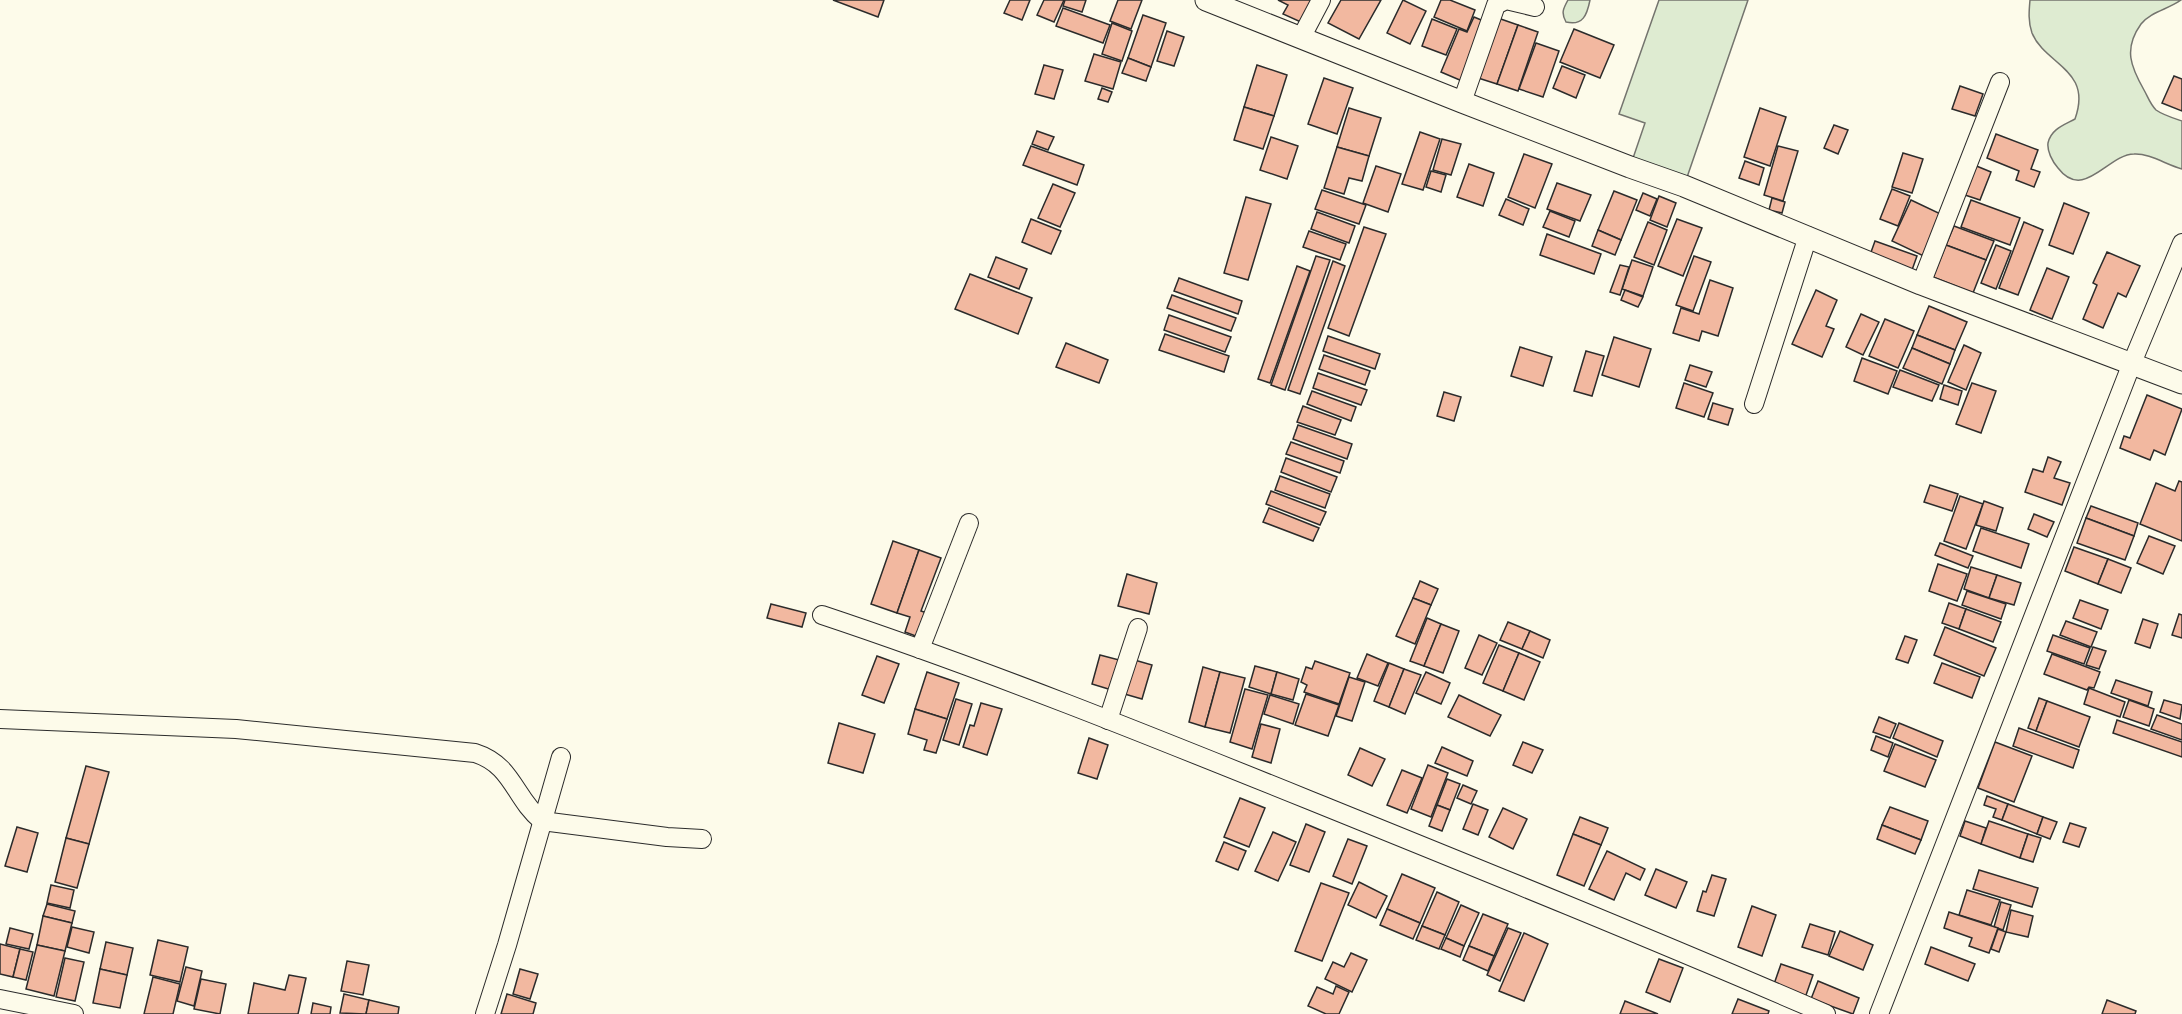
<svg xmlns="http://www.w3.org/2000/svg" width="2182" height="1014" viewBox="0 0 2182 1014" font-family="'Roboto Condensed',sans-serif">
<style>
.green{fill:#deebd1;stroke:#74746e;stroke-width:1.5}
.building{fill:#f2b8a0;stroke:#2b2b2b;stroke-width:1.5}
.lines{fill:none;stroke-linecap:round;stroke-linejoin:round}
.minor-casing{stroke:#2b2b2b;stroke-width:20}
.tertiary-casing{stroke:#2b2b2b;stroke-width:23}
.minor{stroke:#fdfbea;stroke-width:18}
.tertiary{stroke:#fdfbea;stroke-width:21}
</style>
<rect width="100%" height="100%" fill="#fdfbea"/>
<g class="green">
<path d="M1568,0H1590C1587,15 1583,26 1566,22C1561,13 1563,9 1568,0Z"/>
<path d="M1659,0H1748L1684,186L1630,167L1645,123L1619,114Z"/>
<path d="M2030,0H2181C2169,9 2150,12 2141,24C2123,49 2131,67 2144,90C2148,97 2150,104 2156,110C2163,115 2173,118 2182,121V169C2167,165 2149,153 2134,154C2108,154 2084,202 2058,168C2052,161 2047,151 2048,143C2051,129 2064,125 2075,119C2093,69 2045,65 2032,33C2028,22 2029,11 2030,0Z"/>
</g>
<g class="building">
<path d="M833,0H884L878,17Z"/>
<path d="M1010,0H1030L1022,20L1004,13Z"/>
<path d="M1044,0H1064L1054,22L1037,15Z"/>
<path d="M1065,0H1086L1082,12L1063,6Z"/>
<path d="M1118,0H1142L1131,29L1110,21Z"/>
<path d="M1278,0H1314L1303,23L1283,14L1288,5Z"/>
<path d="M1341,0H1381L1359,39L1328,23Z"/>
<path d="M1403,0L1426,11L1410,44L1387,33Z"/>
<path d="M1441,0H1450L1475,10L1467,31L1434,17Z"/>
<path d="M1063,8L1110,25L1103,43L1056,26Z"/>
<path d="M1143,15L1166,23L1151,67L1128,58Z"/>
<path d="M1474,17L1486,22L1462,81L1441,72L1459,29L1467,32Z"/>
<path d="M1495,17L1518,25L1497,84L1475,77Z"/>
<path d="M1432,19L1457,29L1446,55L1422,46Z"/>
<path d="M1112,23L1132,31L1122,61L1102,54Z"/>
<path d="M1518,25L1538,32L1518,91L1497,84Z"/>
<path d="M1574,29L1614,45L1600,78L1560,62Z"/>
<path d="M1167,31L1184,37L1174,66L1157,61Z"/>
<path d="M1536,43L1559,51L1543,97L1519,89Z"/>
<path d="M1094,54L1121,62L1113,89L1085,81Z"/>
<path d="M1128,58L1151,67L1146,81L1122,73Z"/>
<path d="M1044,65L1063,70L1054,99L1035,94Z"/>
<path d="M1257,65L1287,75L1274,116L1244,107Z"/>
<path d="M1562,66L1585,75L1576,98L1553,88Z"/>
<path d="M2174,76L2182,79V111L2162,103Z"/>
<path d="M1324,78L1353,88L1337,134L1308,124Z"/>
<path d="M1960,86L1983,94L1975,116L1952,109Z"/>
<path d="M1102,88L1112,92L1108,102L1098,99Z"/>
<path d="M1244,107L1274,116L1263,149L1234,140Z"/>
<path d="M1349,108L1381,118L1369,156L1337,147Z"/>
<path d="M1760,108L1786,117L1770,166L1744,157Z"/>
<path d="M1834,125L1848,130L1838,154L1824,148Z"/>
<path d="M1037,131L1054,137L1048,150L1032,144Z"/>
<path d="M1420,132L1440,139L1423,190L1402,184Z"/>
<path d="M1996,134L2038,150L2031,169L2040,172L2034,187L2016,180L2019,171L1987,158Z"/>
<path d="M1271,137L1298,146L1287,179L1260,170Z"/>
<path d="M1442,139L1461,144L1451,175L1433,170Z"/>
<path d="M1031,146L1084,165L1077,185L1023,165Z"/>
<path d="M1778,146L1798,151L1783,201L1764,195Z"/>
<path d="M1337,147L1369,156L1362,181L1349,178L1344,194L1324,188Z"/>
<path d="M1903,153L1923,159L1912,193L1892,187Z"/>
<path d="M1524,154L1552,164L1535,208L1508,197Z"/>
<path d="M1745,161L1764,168L1759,185L1739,178Z"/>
<path d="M1469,164L1494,173L1483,206L1457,197Z"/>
<path d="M1974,165L1991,172L1980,200L1962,194Z"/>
<path d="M1376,166L1401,174L1388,212L1363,203Z"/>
<path d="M1431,171L1446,175L1441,192L1426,187Z"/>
<path d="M1557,183L1591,195L1580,221L1547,209Z"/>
<path d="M1053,184L1075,193L1060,227L1038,218Z"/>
<path d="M1892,189L1910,196L1898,226L1880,219Z"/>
<path d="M1322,190L1366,205L1359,224L1315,209Z"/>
<path d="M1614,191L1637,200L1621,240L1598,230Z"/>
<path d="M1643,193L1657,199L1650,216L1636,210Z"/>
<path d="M1659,196L1676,203L1667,227L1650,220Z"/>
<path d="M1246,197L1271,204L1248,280L1224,273Z"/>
<path d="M1772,198L1785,202L1782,213L1769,210Z"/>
<path d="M1506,199L1529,209L1523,225L1499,215Z"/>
<path d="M1911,200L1947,217L1928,258L1892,241Z"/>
<path d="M1971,200L2020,218L2010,245L1961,227Z"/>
<path d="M2064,203L2089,213L2073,254L2049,245Z"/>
<path d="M1550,211L1575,221L1569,237L1543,227Z"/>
<path d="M1317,212L1355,226L1349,243L1311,229Z"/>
<path d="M1031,219L1061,231L1051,254L1022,242Z"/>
<path d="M1677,219L1702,228L1683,276L1658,266Z"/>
<path d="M1648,222L1667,230L1654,265L1634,257Z"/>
<path d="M2024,222L2043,230L2018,295L1999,288Z"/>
<path d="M1954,226L1994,241L1986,260L1946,245Z"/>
<path d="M1364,227L1386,234L1349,336L1328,328Z"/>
<path d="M1598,230L1621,240L1615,255L1592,246Z"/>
<path d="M1309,231L1346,244L1340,260L1303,247Z"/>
<path d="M1547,234L1601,254L1594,274L1540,255Z"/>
<path d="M1875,241L1917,256L1912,270L1870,255Z"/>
<path d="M1946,245L1986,260L1973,293L1933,277Z"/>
<path d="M1996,245L2011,251L1996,289L1981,283Z"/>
<path d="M2107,252L2140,266L2126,297L2118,293L2103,328L2083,319L2097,285L2093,283Z"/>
<path d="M1316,256L1330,260L1285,390L1271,385Z"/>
<path d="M1694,256L1711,262L1693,311L1676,305Z"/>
<path d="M996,257L1027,269L1019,289L988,277Z"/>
<path d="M1632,260L1653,267L1643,296L1622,289Z"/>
<path d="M1333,261L1345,266L1300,394L1288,390Z"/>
<path d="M1620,265L1629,267L1620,295L1610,292Z"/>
<path d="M1297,266L1310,271L1270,383L1258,379Z"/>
<path d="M2047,268L2069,277L2052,319L2030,310Z"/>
<path d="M970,274L1032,298L1018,334L955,309Z"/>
<path d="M1179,278L1242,301L1238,314L1174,291Z"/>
<path d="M1710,280L1733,288L1718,336L1702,331L1699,341L1673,333L1681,308L1699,314Z"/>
<path d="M1625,290L1643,297L1638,307L1621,300Z"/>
<path d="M1816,290L1837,300L1826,326L1834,329L1822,357L1792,344Z"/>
<path d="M1172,295L1236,318L1231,331L1167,308Z"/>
<path d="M1929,306L1967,322L1955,350L1917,335Z"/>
<path d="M1861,314L1879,322L1863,355L1846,347Z"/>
<path d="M1169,315L1231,337L1225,352L1164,330Z"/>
<path d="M1885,319L1914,331L1898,368L1869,356Z"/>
<path d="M1165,334L1229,356L1224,372L1159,350Z"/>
<path d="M1917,335L1955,350L1950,364L1912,348Z"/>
<path d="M1328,336L1380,354L1375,369L1323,351Z"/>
<path d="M1614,337L1651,349L1639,387L1602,375Z"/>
<path d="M1066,343L1108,360L1099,383L1056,367Z"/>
<path d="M1964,345L1981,353L1966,390L1948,382Z"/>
<path d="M1520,347L1552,357L1543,386L1511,376Z"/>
<path d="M1912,348L1950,364L1942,384L1903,368Z"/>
<path d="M1586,351L1604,356L1592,396L1574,391Z"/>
<path d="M1324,355L1370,371L1365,385L1319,369Z"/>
<path d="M1862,358L1897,371L1888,394L1854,381Z"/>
<path d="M1690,365L1712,372L1706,387L1685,380Z"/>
<path d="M1900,370L1939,385L1932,401L1893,387Z"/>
<path d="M1318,373L1367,390L1361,405L1313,388Z"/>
<path d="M1684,383L1713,393L1704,417L1676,408Z"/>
<path d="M1972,383L1996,391L1981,433L1956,424Z"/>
<path d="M1944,385L1962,391L1958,405L1940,399Z"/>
<path d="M1312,391L1356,407L1351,421L1307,404Z"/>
<path d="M1444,392L1461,397L1454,421L1437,416Z"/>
<path d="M2147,395L2182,409L2165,455L2154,450L2150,460L2120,448L2124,436L2130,438Z"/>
<path d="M1713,403L1733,409L1728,425L1708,419Z"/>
<path d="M1303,406L1341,420L1335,435L1297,422Z"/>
<path d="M1298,425L1352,444L1347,459L1293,439Z"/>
<path d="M1291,442L1344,461L1340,473L1286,454Z"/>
<path d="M2048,457L2061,462L2054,478L2070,483L2062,505L2025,492L2033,469L2043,472Z"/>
<path d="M1286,458L1337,477L1331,492L1281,472Z"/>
<path d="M1280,476L1330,494L1325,508L1275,490Z"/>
<path d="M2179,481L2182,482V541L2140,524L2156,483L2175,491Z"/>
<path d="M1930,485L1958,494L1952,511L1924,502Z"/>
<path d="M1271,491L1326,512L1320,525L1266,504Z"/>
<path d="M1960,496L1983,504L1966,549L1944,541Z"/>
<path d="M1984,501L2003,508L1996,531L1976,525Z"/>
<path d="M2091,506L2138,523L2134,536L2086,518Z"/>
<path d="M1269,508L1319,528L1313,541L1263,522Z"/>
<path d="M2034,514L2054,522L2047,537L2028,529Z"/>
<path d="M2086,518L2134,536L2125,560L2077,543Z"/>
<path d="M1981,528L2029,544L2021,568L1973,551Z"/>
<path d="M2149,536L2175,546L2163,574L2137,563Z"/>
<path d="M893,541L919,550L897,613L871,604Z"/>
<path d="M1940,543L1973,556L1968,568L1935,555Z"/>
<path d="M2074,547L2108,559L2098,584L2065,571Z"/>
<path d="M919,550L941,558L921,611L930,614L921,638L905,632L910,617L897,613Z"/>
<path d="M2108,559L2131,568L2121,593L2098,584Z"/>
<path d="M1938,564L1967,574L1957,601L1929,591Z"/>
<path d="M1971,567L1997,575L1989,598L1964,589Z"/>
<path d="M1127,574L1157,583L1149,614L1118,606Z"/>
<path d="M1997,575L2021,583L2014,605L1989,598Z"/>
<path d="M1420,581L1438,589L1431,605L1413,598Z"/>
<path d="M1967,591L2006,604L2001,619L1962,605Z"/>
<path d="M1413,598L1431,605L1415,644L1396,636Z"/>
<path d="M2080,600L2108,610L2101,629L2073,618Z"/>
<path d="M1949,603L1966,609L1959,629L1942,623Z"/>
<path d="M771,604L806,613L802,627L767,618Z"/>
<path d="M1966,609L2001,622L1993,642L1959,629Z"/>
<path d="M2179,614L2182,615V638L2172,635Z"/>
<path d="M1427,618L1441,624L1424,666L1410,661Z"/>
<path d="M2143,619L2158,624L2150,648L2135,643Z"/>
<path d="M2066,621L2097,632L2091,647L2060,635Z"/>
<path d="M1508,622L1530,631L1522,649L1500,640Z"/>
<path d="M1441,624L1459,631L1443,673L1424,666Z"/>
<path d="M1945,627L1996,648L1984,676L1934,655Z"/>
<path d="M1530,631L1550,640L1543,658L1522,649Z"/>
<path d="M1479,635L1497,643L1482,675L1465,668Z"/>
<path d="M2053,635L2090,648L2084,664L2047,651Z"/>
<path d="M1905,636L1917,640L1908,663L1896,659Z"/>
<path d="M1499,645L1519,653L1503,691L1483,683Z"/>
<path d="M2093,647L2106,651L2099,669L2086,665Z"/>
<path d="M1519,653L1540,662L1524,700L1503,691Z"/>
<path d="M1367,654L1388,663L1378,686L1357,678Z"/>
<path d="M2052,654L2100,672L2094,688L2089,687L2087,690L2044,674Z"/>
<path d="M1100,655L1123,661L1115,691L1092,684Z"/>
<path d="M877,656L899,664L884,703L862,695Z"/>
<path d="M1131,659L1152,665L1142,699L1121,693Z"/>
<path d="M1315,661L1350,673L1339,704L1304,692L1307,685L1301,682L1306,667L1312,669Z"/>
<path d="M1389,663L1404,669L1389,707L1374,701Z"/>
<path d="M1942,663L1980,677L1972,698L1934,683Z"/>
<path d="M1255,666L1277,672L1271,694L1249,687Z"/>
<path d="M1203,667L1220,672L1205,727L1189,722Z"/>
<path d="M1404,669L1421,675L1405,714L1389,707Z"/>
<path d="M927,672L959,683L947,719L915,709Z"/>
<path d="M1220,672L1245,678L1230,733L1205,727Z"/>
<path d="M1277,672L1299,679L1293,700L1271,694Z"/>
<path d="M1426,672L1450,683L1441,704L1416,693Z"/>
<path d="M1349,677L1365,682L1352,721L1336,716Z"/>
<path d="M2116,680L2152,692L2148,706L2111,693Z"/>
<path d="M2089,688L2125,702L2120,717L2084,704Z"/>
<path d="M1245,689L1268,695L1252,749L1230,742Z"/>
<path d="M1306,694L1339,705L1328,736L1295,725Z"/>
<path d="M1270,695L1299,704L1293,724L1264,714Z"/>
<path d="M1459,695L1501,715L1490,736L1448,717Z"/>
<path d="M2039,698L2047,701L2036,731L2028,728Z"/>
<path d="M956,699L972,704L959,745L943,740Z"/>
<path d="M2129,700L2154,709L2149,726L2123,717Z"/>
<path d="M2164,700L2182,705L2180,719L2160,712Z"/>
<path d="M2047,701L2090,717L2079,747L2036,731Z"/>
<path d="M981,703L1002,709L987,755L963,747L970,725L974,726Z"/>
<path d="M915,709L947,719L936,753L924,750L927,740L908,734Z"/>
<path d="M2157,715L2182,724V740L2151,729Z"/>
<path d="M1879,717L1896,724L1890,738L1873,732Z"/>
<path d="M2117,720L2182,742V757L2113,733Z"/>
<path d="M839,723L875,734L863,773L828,763Z"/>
<path d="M1899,723L1943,741L1937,757L1893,738Z"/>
<path d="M1261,724L1280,729L1271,763L1252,757Z"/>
<path d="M2019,728L2079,750L2073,768L2013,746Z"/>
<path d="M1876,736L1893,743L1888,757L1871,750Z"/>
<path d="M1089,738L1108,745L1097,779L1078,773Z"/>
<path d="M1523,742L1543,750L1532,773L1513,765Z"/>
<path d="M1995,742L2032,756L2014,802L1978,788Z"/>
<path d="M1895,744L1936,760L1925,787L1884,771Z"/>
<path d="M1442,747L1473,761L1467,776L1435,763Z"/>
<path d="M1360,748L1385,759L1372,786L1348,775Z"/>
<path d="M1428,765L1448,773L1431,817L1411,809Z"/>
<path d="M86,766L109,772L89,844L66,838Z"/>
<path d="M1402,770L1422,778L1407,813L1387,805Z"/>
<path d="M1447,779L1460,784L1450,810L1437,805Z"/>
<path d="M1463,785L1477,791L1471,804L1457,798Z"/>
<path d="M1987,796L2008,804L2002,820L1993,817L1996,809L1984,805Z"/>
<path d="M1240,798L1265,808L1249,847L1224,837Z"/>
<path d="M1473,804L1488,810L1478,835L1463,829Z"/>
<path d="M2008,804L2043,817L2037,834L2002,820Z"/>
<path d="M1437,805L1450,810L1442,831L1429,826Z"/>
<path d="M1890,807L1928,821L1921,840L1882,825Z"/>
<path d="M1503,808L1527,819L1513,849L1489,837Z"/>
<path d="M1580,817L1608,828L1601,845L1573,834Z"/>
<path d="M2043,817L2057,822L2050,839L2037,834Z"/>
<path d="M1965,821L1986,828L1981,844L1960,836Z"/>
<path d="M1989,821L2028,834L2020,858L1981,844Z"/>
<path d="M2070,823L2086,828L2079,847L2063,842Z"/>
<path d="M1306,824L1325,832L1309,872L1290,865Z"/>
<path d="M1882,825L1921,840L1915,854L1877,839Z"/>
<path d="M17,827L38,833L27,872L5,866Z"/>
<path d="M1273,832L1296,842L1278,881L1255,871Z"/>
<path d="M1573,834L1601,845L1584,886L1557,875Z"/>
<path d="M2028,834L2041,838L2033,862L2020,858Z"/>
<path d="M66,838L89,844L77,888L55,882Z"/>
<path d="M1348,839L1367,846L1352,884L1333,876Z"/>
<path d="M1224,842L1246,851L1238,870L1216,861Z"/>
<path d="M1607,851L1645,869L1640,880L1626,873L1614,900L1589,889Z"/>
<path d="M1656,869L1687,882L1676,908L1645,895Z"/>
<path d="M1979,870L2038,888L2032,907L1973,889Z"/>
<path d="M1402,874L1435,888L1420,923L1387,909Z"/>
<path d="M1712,875L1726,879L1714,916L1697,911L1703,891L1706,892Z"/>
<path d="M1359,882L1387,896L1376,918L1348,905Z"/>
<path d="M1321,883L1349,893L1322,961L1295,951Z"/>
<path d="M51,885L74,890L70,908L47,903Z"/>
<path d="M1967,890L2000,900L1991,925L1959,915Z"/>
<path d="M1437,892L1459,902L1445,935L1422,926Z"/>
<path d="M2001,902L2011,905L2003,930L1994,927Z"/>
<path d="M47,904L75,911L72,923L43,916Z"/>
<path d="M1461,905L1479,913L1464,946L1446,938Z"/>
<path d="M1752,906L1776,915L1762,956L1738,947Z"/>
<path d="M1387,909L1420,923L1413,939L1380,925Z"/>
<path d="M2011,910L2033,916L2028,937L2006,932Z"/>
<path d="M1949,912L1998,928L1989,953L1969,946L1972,938L1944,928Z"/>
<path d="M1483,914L1508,924L1494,956L1469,946Z"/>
<path d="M43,916L72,923L65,951L37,945Z"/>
<path d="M1810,924L1835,932L1828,955L1802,947Z"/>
<path d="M1422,926L1445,935L1439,949L1416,940Z"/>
<path d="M72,927L94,932L89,953L67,947Z"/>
<path d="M10,928L33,934L29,949L6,944Z"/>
<path d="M1508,928L1521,933L1500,981L1487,975Z"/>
<path d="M1998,929L2006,932L1999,952L1991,949Z"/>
<path d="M1840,931L1873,945L1863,970L1829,956Z"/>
<path d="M1524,933L1548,944L1524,1001L1499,991Z"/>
<path d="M1446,938L1464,946L1460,957L1441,949Z"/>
<path d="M158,940L188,947L180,982L150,975Z"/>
<path d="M106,942L133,948L127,975L100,969Z"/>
<path d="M0,944L20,949L13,977L0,974Z"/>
<path d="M37,945L65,951L54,996L26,989Z"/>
<path d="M1469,946L1494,956L1488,971L1463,960Z"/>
<path d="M1931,947L1975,964L1968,981L1925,964Z"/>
<path d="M20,949L33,952L26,980L13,977Z"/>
<path d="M1351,953L1367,960L1352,992L1325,979L1333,962L1344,967Z"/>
<path d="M65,958L84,962L75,1001L56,997Z"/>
<path d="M1659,959L1683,968L1670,1002L1646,992Z"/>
<path d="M347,961L369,965L363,995L341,991Z"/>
<path d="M1781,964L1813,975L1805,998L1773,987Z"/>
<path d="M186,967L202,971L194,1006L177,1001Z"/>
<path d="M100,969L127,975L120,1008L93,1003Z"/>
<path d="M520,969L538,974L530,999L513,994Z"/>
<path d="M289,975L306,978L298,1014H248L254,983L285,990Z"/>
<path d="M153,977L180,984L173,1014H144Z"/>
<path d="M201,979L226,984L220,1014L194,1009Z"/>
<path d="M1818,981L1859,998L1853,1014L1811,999Z"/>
<path d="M1336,986L1349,992L1339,1014H1326L1308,1006L1317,987L1333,994Z"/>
<path d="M344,994L369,1000L366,1014L340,1013Z"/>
<path d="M507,994L536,1003L533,1014H501Z"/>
<path d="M1738,999L1769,1011L1768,1014H1732Z"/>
<path d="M369,1000L399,1007L398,1014H366Z"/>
<path d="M2107,1000L2136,1011L2135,1014H2102Z"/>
<path d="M1625,1001L1658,1014H1620Z"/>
<path d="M313,1003L331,1007L330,1014H311Z"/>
</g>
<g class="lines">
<g class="minor-casing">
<g id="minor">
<path d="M1301,38L1321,0"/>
<path d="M1462,102L1496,5L1506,0L1535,7"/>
<path d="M1921,284L2000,82"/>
<path d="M1754,404L1808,236"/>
<path d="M822,615C987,670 1148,735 1309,800C1482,870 1655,940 1826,1014"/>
<path d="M920,649L969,523"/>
<path d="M0,719L236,729L475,753C513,765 514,798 542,821L667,837L702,839"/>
<path d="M1108,720L1138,628"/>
<path d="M0,999L74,1014"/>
<path d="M485,1014L507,945L561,757"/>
<path d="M1879,1014L2132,363L2182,243"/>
</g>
</g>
<g class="tertiary-casing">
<path id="tertiary" d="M1206,0L1462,102L1630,167L1684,186L1921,284L2182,383"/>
</g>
<use href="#minor" class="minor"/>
<use href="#tertiary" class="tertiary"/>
</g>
</svg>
